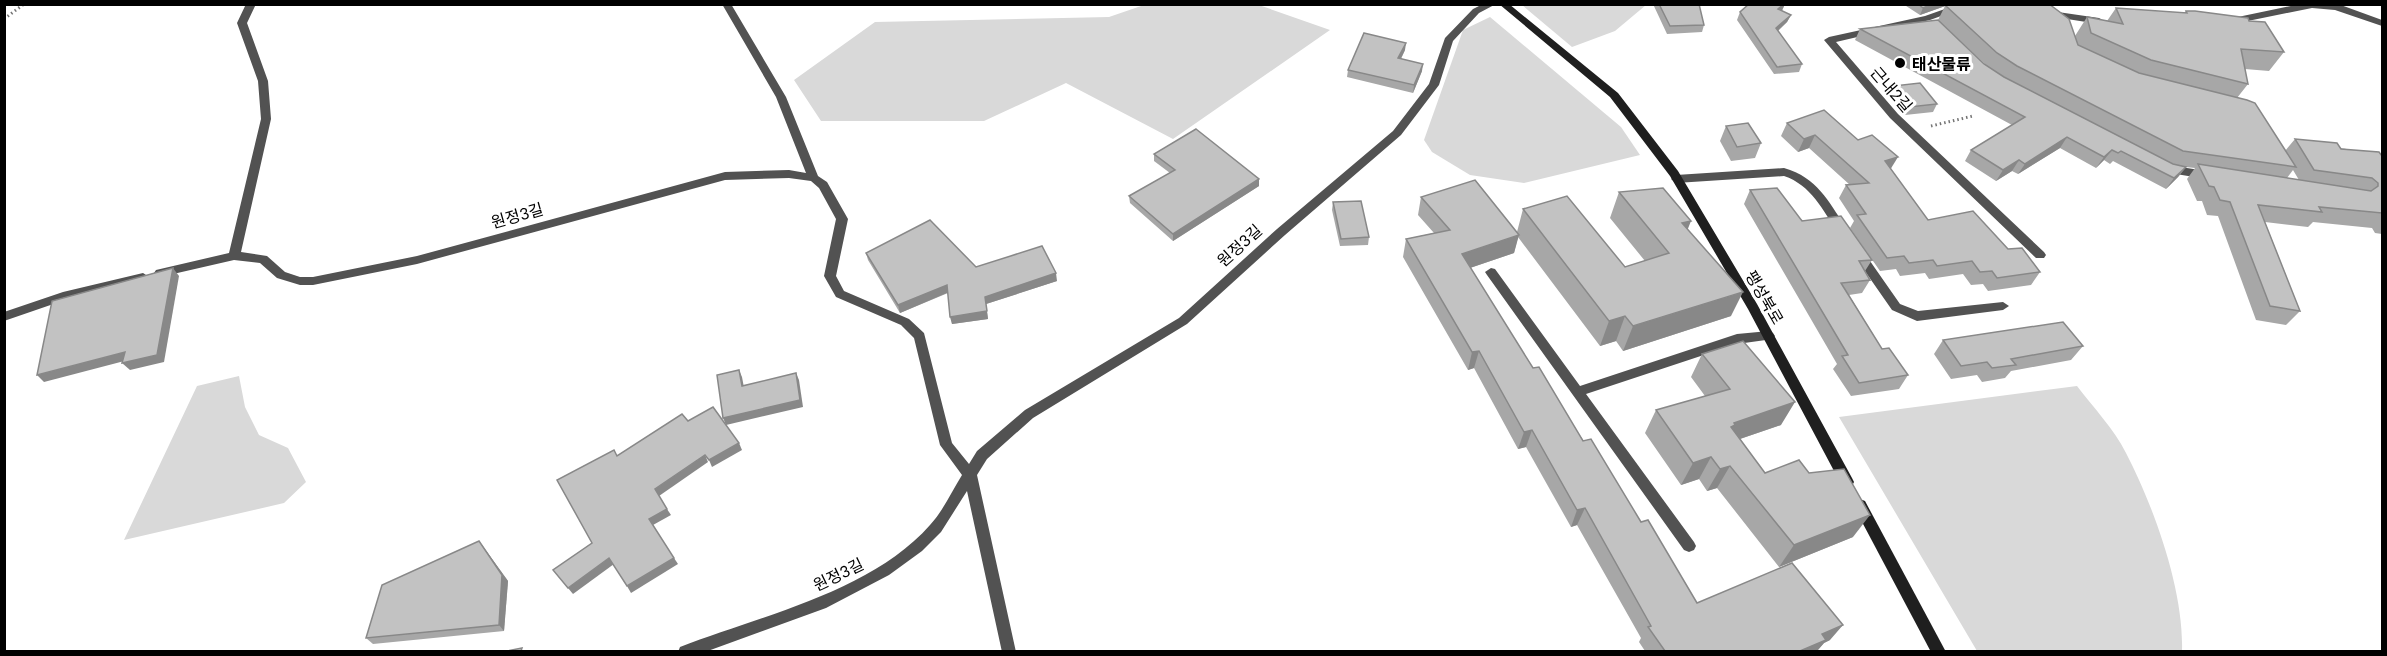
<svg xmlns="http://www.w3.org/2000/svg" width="2387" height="656" viewBox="0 0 2387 656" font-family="Lato,'Noto Sans KR',sans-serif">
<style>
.green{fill:#d9d9d9}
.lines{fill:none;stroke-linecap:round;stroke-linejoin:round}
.path{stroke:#747474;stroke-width:3;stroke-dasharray:1.5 3;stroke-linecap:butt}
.street{fill:#525252;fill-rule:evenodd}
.secondary{fill:#1f1f1f;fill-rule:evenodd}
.wall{fill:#a7a7a7;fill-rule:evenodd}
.shaded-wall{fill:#888}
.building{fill:#c2c2c2;stroke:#888;stroke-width:1.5}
.poi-dot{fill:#000;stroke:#fff;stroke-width:2}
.labels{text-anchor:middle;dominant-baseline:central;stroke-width:6;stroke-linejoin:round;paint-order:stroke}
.poi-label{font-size:16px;font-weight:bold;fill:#000;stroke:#fff;text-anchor:start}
.street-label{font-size:16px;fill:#000;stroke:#fff}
</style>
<rect width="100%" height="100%" fill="#fff"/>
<g class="green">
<path d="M1256,4L1330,30L1173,139L1066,83L984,121H821L794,80L875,22L1109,17L1144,5Z"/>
<path d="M1522,5H1646L1615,31L1572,47Z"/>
<path d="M1490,17L1621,127L1640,155L1524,183L1470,175L1432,152L1424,140L1463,30Z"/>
<path d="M239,376L245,407L259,435L288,448L306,482L284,503L124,540L197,386Z"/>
<path d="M2077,386C2093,407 2114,429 2126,453C2154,507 2184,590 2182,651H1977L1839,417Z"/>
</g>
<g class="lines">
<g class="path">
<path d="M4,19L24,4"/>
<path d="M1931,126L1973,116"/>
</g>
<g class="street">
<path d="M246,4H256L247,23L268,81L271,119L241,252L267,256L285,272L300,277H313L417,256L725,172L789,170L806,173L776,97L722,4H731L786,97L818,176L827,182L848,219L836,276L844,291L909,319L924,333L952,443L969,464L977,451L1025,410L1179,318L1277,229L1393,131L1429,84L1445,38L1473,9L1483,4H1496L1479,13L1453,41L1439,85L1401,135L1285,235L1187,324L1033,418L987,459L977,475L1016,652H1002L967,491L941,532L922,551L889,575L826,608L705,652H678L680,647C760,616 871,592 930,525C943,511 952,491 962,475L940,445L914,338L901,325L836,297L824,276L836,219L819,188L811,181L789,178L725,180L417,264L313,285H300L277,278L260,263L234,260L160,277L156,276L154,273L156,270L229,253L261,119L258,81L237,23Z"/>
<path d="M1959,4H1974L1930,20L1836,42L1898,114L2044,252L2046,255L2044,258H2036L1890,118L1824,40L1829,37L1925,16Z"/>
<path d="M2300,4H2338L2382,20V26L2335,10L2312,8L2233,24L2228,21L2233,18Z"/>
<path d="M2051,11L2099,18L2104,21L2099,24L2048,16L2046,14Z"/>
<path d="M2168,165L2206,171L2211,175L2206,179L2164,172L2163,169Z"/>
<path d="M1784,168C1818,178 1827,200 1846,227L1848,230L1846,233H1838C1823,210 1811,185 1784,176L1676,183L1671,179L1676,175Z"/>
<path d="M1859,250L1863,251L1900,304L1918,311L2003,302L2009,306L2003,310L1917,321L1892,310L1853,254Z"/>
<path d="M1491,268L1495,269L1580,386L1737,334L1769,331L1773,333L1775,336L1773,339L1737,344L1586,394L1694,542L1696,546L1694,550L1689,552L1684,550L1487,275L1485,272Z"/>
<path d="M143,273L149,277L147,280L65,300L4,321V312L63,292Z"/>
</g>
<g class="secondary">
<path d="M1499,4H1509L1618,93L1678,171L1757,304L1852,478L1854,482L1852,486L1847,488L1842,486L1748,309L1670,176L1610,97Z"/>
<path d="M1860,499L1865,501L1946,652H1931L1853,505L1855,501Z"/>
</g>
</g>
<g class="wall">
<path d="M1653,4H1699L1704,25L1702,32L1667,34Z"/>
<path d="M1749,4H1785L1782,11L1791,15L1787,22L1778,31L1802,64L1799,72L1774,74L1737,20L1740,12Z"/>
<path d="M1903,4H2049L2075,36L2087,17L2107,21L2116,8L2184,13L2186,11L2249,21L2284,52L2269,71L2245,69L2248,84L2237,98L2285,151L2295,139L2382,156V234L2375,233L2372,228L2313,222L2308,227L2265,222L2300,311L2286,325L2256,320L2218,216L2207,215L2202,201H2197L2187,179L2195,168L2186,167L2178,177L2166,189L2113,161L2110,164L2104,160L2096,168L2060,148L2018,174L2012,171L1996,181L1965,161L1971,150L2012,125L1855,40L1860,29L1984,64L1988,67L1938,20L1945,6L1920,15ZM2293,170L2299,180L2287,178Z"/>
<path d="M1405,50L1401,59L1422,71L1413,93L1347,77L1348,70Z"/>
<path d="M1893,86L1937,104L1933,112L1905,115L1889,93Z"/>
<path d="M1787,123L1891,169L1928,220L2008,249L2040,272L2031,285L1988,291L1983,284L1971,285L1963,274L1929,279L1925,273L1900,276L1896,269L1880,271L1850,228L1854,221L1839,198L1846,185H1850L1809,148L1798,152L1781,136Z"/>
<path d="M1726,126L1761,143L1755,158L1731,161L1720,141Z"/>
<path d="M1154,154L1259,186L1173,241L1130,203L1129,196L1170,173L1154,161Z"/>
<path d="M1750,190L1872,260L1865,271L1870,280L1862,293L1849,295L1882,349L1908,375L1899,389L1851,396L1833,369L1837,364L1744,204Z"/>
<path d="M1619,192L1687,229L1731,316L1623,351L1616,341L1600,346L1518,237L1514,253L1470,268L1533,368L1697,603L1830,640L1824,643L1817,651H1645L1639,642L1641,638L1577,525L1571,527L1526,447L1518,449L1474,368L1468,370L1403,257L1406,239L1434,233L1418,215L1421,197L1517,232L1523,209L1625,267L1645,261L1610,218Z"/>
<path d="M1333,202L1369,237L1368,245L1340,246L1332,210Z"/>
<path d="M866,253L976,267L1057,281L986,304L988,319L952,324L948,293L900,313L868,260Z"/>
<path d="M1943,340L2083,346L2071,360L2011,371L2005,378L1982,382L1977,375L1951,379L1934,354Z"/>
<path d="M1702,354L1781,425L1740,439L1765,473L1853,537L1779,567L1717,488L1707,491L1699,479L1681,485L1645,433L1656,410L1705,396L1691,377Z"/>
<path d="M479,541L508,581L504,631L373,644L366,638Z"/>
</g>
<g class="shaded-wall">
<path d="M1784,4H1785L1782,10L1775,17L1778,9Z"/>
<path d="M1932,4H1951L1920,15L1923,8Z"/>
<path d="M1791,15L1787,22L1773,35L1776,28Z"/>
<path d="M1406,43L1405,50L1397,66L1398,58Z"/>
<path d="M1423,64L1422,71L1413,93L1414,85Z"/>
<path d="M1815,135L1809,148L1798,152L1804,139Z"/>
<path d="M2067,137L2060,148L2018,174L2025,164Z"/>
<path d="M2112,150L2104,160L2096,168L2104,157Z"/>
<path d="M1898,157L1890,170L1885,161Z"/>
<path d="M2019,160L2012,171L1996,181L2003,170Z"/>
<path d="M2186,167L2178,177L2166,189L2174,178Z"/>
<path d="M1259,179V186L1173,241V234Z"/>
<path d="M1691,221L1681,246L1682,223Z"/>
<path d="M1519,235L1514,253L1458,272L1462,254Z"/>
<path d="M173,268L179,276L164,362L130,370L122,363Z"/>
<path d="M1056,273L1057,281L986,304L988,319L952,324L950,317L985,297Z"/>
<path d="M947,285L949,292L900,313L898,305Z"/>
<path d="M1743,292L1731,316L1623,351L1633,326Z"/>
<path d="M1625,316L1616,341L1600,346L1609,321Z"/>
<path d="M1479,351L1474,368L1468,370L1472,352Z"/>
<path d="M125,352L132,359L44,382L37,375Z"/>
<path d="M739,370L742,377L745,393L742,386Z"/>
<path d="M796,373L799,380L803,407L726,425L723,418Z"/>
<path d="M1795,402L1781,425L1725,444L1718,449L1734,423Z"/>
<path d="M1532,430L1526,447L1518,449L1524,432Z"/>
<path d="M739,443L742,450L712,467L709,460Z"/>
<path d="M705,455L708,462L659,496L655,489Z"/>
<path d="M1711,457L1699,479L1681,485L1693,463Z"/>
<path d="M1730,466L1717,488L1707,491L1720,469Z"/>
<path d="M1585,508L1577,525L1571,527L1577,510Z"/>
<path d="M667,509L671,515L653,525L649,519Z"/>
<path d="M1870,515L1853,537L1779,567L1794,545Z"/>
<path d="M479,541L508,581L504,631L499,625Z"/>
<path d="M609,558L614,564L573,594L568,588Z"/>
<path d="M674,558L678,564L631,593L627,586Z"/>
<path d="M1843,625L1830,640L1824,643L1817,651H1800L1822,634Z"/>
</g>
<g class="building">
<path d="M1659,4H1699L1704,25L1670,26Z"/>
<path d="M1749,4H1784L1778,9L1791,15L1776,28L1802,64L1777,67L1740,12Z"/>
<path d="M1918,4H1932L1923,8Z"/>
<path d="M1950,4H2049L2069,19L2078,45L2139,73L2247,100L2255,103L2296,167L2183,151L2017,66L1997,53L1946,6Z"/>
<path d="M2116,8L2187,13L2186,11H2195L2248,18L2249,21L2265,22L2284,52L2241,49L2248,84L2151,60L2091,33L2087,17L2123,24Z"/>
<path d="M1938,20L1984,64L2004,77L2173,164L2186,167L2174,178L2121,151L2118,153L2112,150L2104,157L2067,137L2025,164L2019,160L2003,170L1971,150L2025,117L1860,29Z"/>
<path d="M1364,33L1406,43L1398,58L1423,64L1414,85L1348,70Z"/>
<path d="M1920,83L1937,104L1909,107L1893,86Z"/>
<path d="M1824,110L1858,140L1872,135L1898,157L1885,161L1928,220L1973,211L2008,249L2022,248L2040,272L1997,278L1992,271L1980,272L1972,261L1937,266L1933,260L1909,263L1904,256L1887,258L1857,215L1866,214L1846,185L1869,183L1815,135L1804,139L1787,123Z"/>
<path d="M1748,123L1761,143L1737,147L1726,126Z"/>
<path d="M1196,129L1259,179L1173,234L1129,196L1175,170L1154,154Z"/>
<path d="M2295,139L2337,143L2341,149L2379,152L2382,156V213L2319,207L2322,212L2258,205L2300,311L2270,306L2230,202L2220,200L2214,187L2209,186L2198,164L2371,191L2378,186V183L2372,178L2314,170Z"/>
<path d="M1475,180L1519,235L1462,254L1533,368L1539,367L1583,441L1591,439L1641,522L1648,520L1697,603L1792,563L1843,625L1822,634L1826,640L1800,651H1665L1648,627L1651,626L1585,508L1577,510L1532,430L1524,432L1479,351L1472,352L1406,239L1450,230L1421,197Z"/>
<path d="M1663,188L1691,221L1682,223L1743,292L1633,326L1625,316L1609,321L1523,209L1567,196L1625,267L1669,253L1619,192Z"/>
<path d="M1777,188L1802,221L1841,216L1872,260L1859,261L1870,280L1841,283L1882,349L1889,348L1908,375L1859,383L1842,356L1848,355L1750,190Z"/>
<path d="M1361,201L1369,237L1341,239L1333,202Z"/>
<path d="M930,220L976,267L1042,246L1056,273L985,297L987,311L950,317L947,285L898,305L866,253Z"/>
<path d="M173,268L157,355L122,363L125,352L37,375L52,301Z"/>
<path d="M2063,322L2083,346L2011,359L2016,365L1992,368L1987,362L1961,366L1943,340Z"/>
<path d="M1743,341L1795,402L1734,423L1735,425L1731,427L1765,473L1799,460L1809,473L1844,469L1870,515L1794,545L1730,466L1720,469L1711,457L1693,463L1656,410L1730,389L1702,354Z"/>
<path d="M739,370L742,386L796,373L800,400L723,418L717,375Z"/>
<path d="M713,407L739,443L709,460L705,455L655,489L667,509L649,519L674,558L627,586L609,558L568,588L553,570L592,543L557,480L614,450L617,456L682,414L688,421Z"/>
<path d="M479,541L502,575L499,625L366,638L382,585Z"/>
<path d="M522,648L521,651H507Z"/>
</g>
<circle class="poi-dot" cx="1900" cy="63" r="6"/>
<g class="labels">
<g class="poi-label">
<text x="1912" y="63">태산물류</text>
</g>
<g class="street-label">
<text transform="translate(1892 89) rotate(49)">근내2길</text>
<text transform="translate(517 215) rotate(-16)">원정3길</text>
<text transform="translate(1239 245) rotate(-42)">원정3길</text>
<text transform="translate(1765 297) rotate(60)">팽성북로</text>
<text transform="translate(838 574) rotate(-26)">원정3길</text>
</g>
</g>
<rect width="2387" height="656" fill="none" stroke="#000000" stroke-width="12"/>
</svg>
